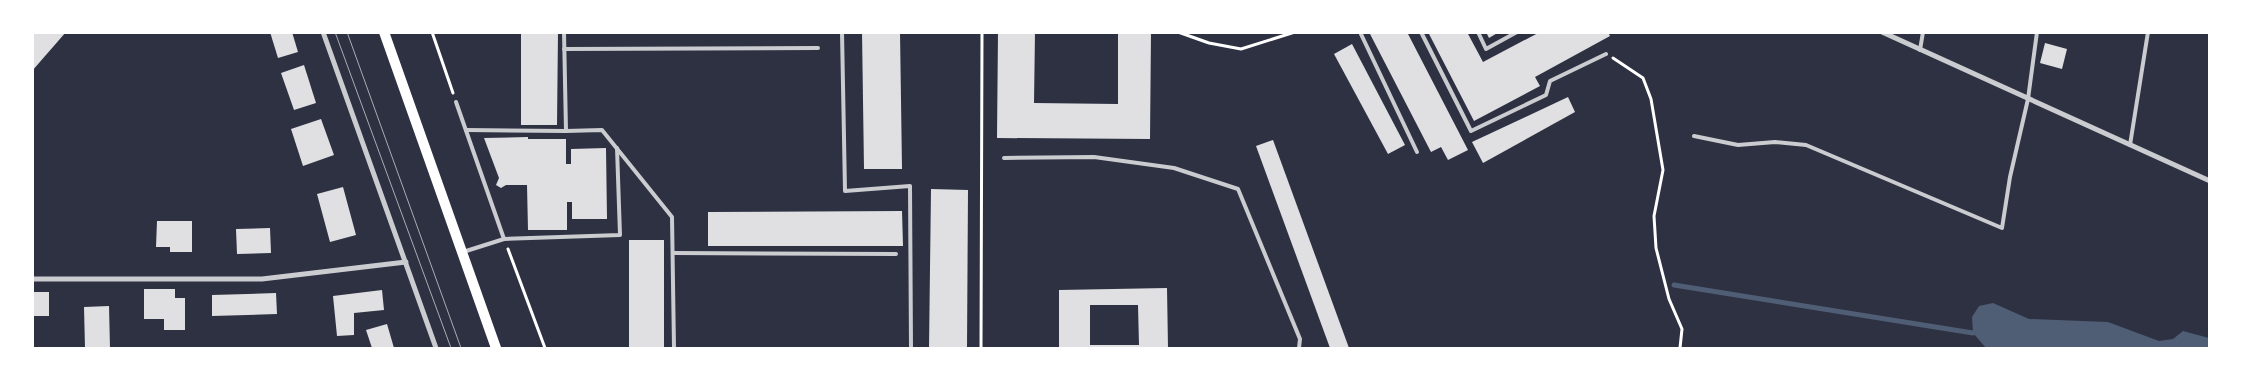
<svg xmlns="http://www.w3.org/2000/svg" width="2242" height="381" viewBox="0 0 2242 381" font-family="Montserrat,sans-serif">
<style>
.water{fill:#4f5d75}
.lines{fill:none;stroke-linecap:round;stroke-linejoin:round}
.stream{stroke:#4f5d75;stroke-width:5}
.building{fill:#e0e0e3;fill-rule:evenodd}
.path{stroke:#fff;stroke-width:3}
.service{stroke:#caccd0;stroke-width:4}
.minor{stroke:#caccd0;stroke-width:5}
.secondary{stroke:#fff;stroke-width:10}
.tram{stroke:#abadb3;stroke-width:1}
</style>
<rect width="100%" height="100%" fill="#2d3142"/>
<path class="water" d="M1993,303L2029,319L2108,322L2159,341L2173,339L2183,331L2209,338V348H1986L1973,333L1972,317L1979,306Z"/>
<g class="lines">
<path class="stream" d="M1674,285L1973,333"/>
</g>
<g class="building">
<path d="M32,32H66L32,71Z"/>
<path d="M270,32H292L298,52L278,58Z"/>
<path d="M521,32H558L557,125H521Z"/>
<path d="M862,32H900L902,169H864Z"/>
<path d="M998,32H1035L1034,103L1118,104V32H1151L1150,139L997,138Z"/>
<path d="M1369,32H1407L1468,150L1448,160L1441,147L1431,152Z"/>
<path d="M1428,32H1467L1483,62L1540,32H1608L1610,36L1535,77L1540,86L1474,121Z"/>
<path d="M1486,32H1499L1489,38Z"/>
<path d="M2045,43L2067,49L2062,69L2040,63Z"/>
<path d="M1352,44L1405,145L1388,154L1334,54Z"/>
<path d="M304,65L316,103L294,110L281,73Z"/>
<path d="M1568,97L1575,112L1483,163L1472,142Z"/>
<path d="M321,119L334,155L303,166L291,129Z"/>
<path d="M528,137V139H566V164H571V149L606,148L607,219H572V202H567V230H528L527,185H506L501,188L496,185L499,178L484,138Z"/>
<path d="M1273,140L1349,348H1330L1256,146Z"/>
<path d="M343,187L356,235L330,242L317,194Z"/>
<path d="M931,189L968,190L967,348H929Z"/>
<path d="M902,211L903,246H708V212Z"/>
<path d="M157,221H192V252H170V247H156Z"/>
<path d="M270,228L271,253L237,254L236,229Z"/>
<rect x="629" y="240" width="35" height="108"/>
<path d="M1167,288L1168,348H1059V290ZM1090,305H1138L1139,345H1090Z"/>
<path d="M144,289H175V298H185V330H164V319H144Z"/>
<path d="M382,290L384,310L354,313V335L337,336L333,296Z"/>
<rect x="32" y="292" width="17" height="24"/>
<path d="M276,293L277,314L212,316V295Z"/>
<path d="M109,306L110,348H85L84,307Z"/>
<path d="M387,324L394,348H372L366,330Z"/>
</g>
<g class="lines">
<g class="path">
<path d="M432,32L453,93"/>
<path d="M1178,32L1209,43L1241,49L1295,32"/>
<path d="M1613,58L1643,78L1651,99L1663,170L1654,216L1656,248L1669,299L1682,329L1680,348"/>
<path d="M508,249L545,348"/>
<path d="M981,348L982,32"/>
</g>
<g class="service">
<path d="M564,32L566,131L602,130L672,217L674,348"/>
<path d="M842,32L845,191L910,186L911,348"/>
<path d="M1360,32L1417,152"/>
<path d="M1421,32L1471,131L1546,95L1550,81L1606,54"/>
<path d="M1478,32L1486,49L1517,32"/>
<path d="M564,49L818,48"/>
<path d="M1920,50L1923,32"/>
<path d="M456,102L504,239"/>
<path d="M466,130L566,131"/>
<path d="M1694,136L1738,145L1775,142L1806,145L2002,228L2010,177L2028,99L2037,32"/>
<path d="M2130,145L2148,32"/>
<path d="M1004,158L1094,157L1174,168L1238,189L1300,339L1299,348"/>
<path d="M463,252L504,239L620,235L617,148"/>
<path d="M673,253L896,254"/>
</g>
<g class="minor">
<path d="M323,32L436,348"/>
<path d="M1882,32L2210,181"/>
<path d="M32,279H262L406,262"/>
</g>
<path class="secondary" d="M384,32L496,348"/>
<g class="tram">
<path d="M335,32L451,348"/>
<path d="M347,32L461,348"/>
</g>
</g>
<rect width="2242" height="381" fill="none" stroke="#ffffff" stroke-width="68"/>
</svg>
